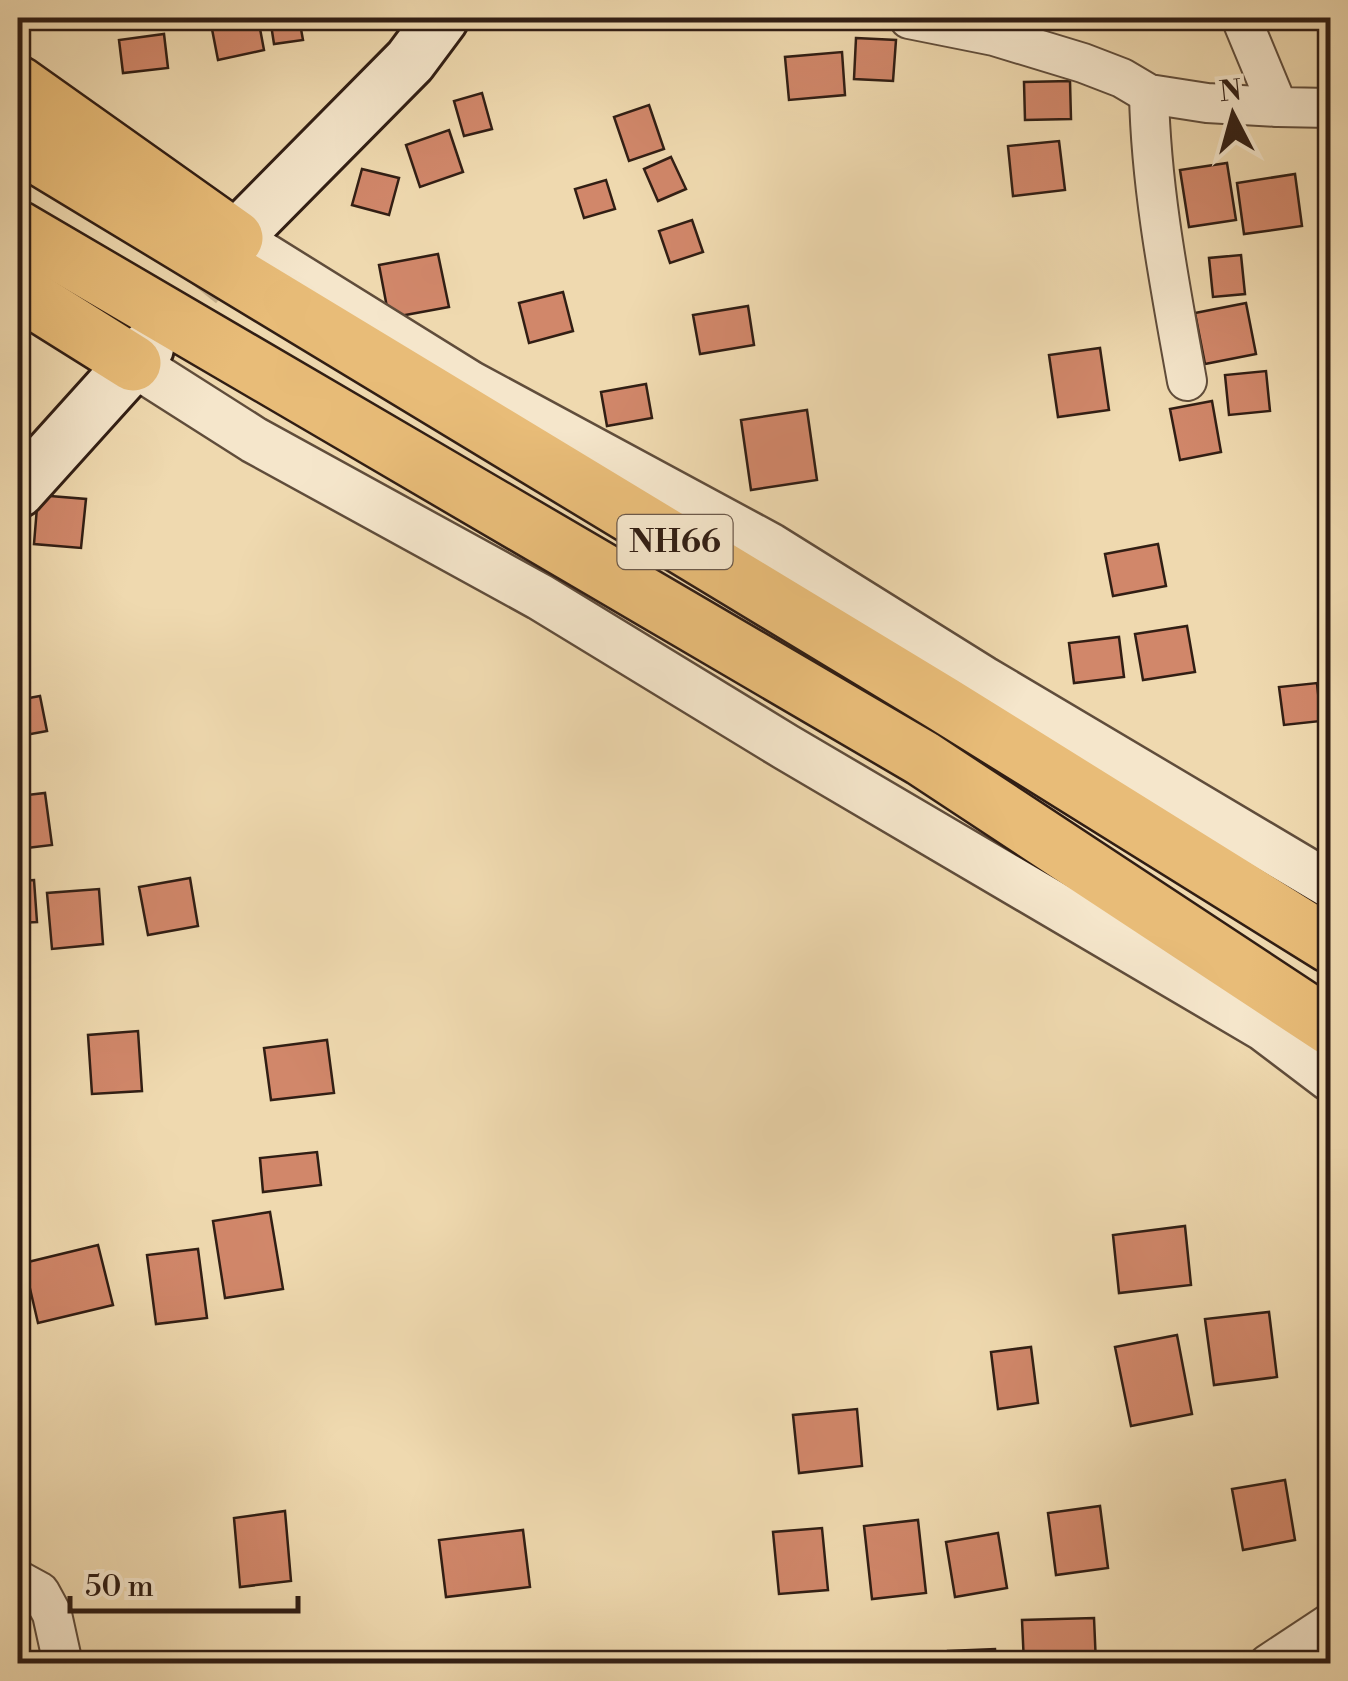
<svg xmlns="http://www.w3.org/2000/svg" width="1348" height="1681" viewBox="0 0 1348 1681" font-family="'Libre Bodoni',serif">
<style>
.building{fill:#d1876a;stroke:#311e14;stroke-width:2.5}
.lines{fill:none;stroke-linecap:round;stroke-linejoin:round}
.secondary-tunnel{stroke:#c9b490;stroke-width:52;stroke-dasharray:52 26;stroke-linecap:butt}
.minor-casing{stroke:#604d3b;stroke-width:42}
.tertiary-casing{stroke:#604d3b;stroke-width:50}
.secondary-casing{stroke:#311e14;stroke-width:58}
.trunk-casing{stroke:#311e14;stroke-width:60}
.minor{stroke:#f5e6cb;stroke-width:38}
.tertiary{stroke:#f5e6cb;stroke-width:45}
.secondary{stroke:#f5e6cb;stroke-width:52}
.trunk{stroke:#e8bc78;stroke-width:55}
.labels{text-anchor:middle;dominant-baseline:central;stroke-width:8;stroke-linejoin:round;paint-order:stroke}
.shield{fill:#f5e6cb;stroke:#6c5a4b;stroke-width:2.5}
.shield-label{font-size:32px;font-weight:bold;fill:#311e14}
</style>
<rect width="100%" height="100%" fill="#efd9af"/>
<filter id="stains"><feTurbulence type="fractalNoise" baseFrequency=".002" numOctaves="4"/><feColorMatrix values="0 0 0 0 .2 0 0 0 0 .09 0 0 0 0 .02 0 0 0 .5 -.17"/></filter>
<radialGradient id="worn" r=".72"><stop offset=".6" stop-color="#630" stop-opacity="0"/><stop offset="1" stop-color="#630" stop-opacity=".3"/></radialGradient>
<g class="building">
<path d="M112,18H160V22L113,27Z"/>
<path d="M240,18H258L264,50L218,60L211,24Z"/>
<path d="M270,18H299L303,40L274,44Z"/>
<path d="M164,34L168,68L123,73L119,40Z"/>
<path d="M856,38L896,40L893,81L854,79Z"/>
<path d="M842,52L845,95L789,100L785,57Z"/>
<path d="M1070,81L1071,119L1025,120L1024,82Z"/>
<path d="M482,93L492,129L464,136L454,101Z"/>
<path d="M649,105L664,149L629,161L614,117Z"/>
<path d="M449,130L463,172L420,187L406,145Z"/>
<path d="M1059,141L1065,190L1013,196L1008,146Z"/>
<path d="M671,157L686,189L658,201L644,169Z"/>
<path d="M1227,163L1236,220L1189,227L1180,170Z"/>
<path d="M362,169L399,178L389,215L352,205Z"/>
<path d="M1295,174L1302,226L1244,234L1237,183Z"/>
<path d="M606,180L615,209L584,218L575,189Z"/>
<path d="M692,220L703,252L670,263L659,231Z"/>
<path d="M438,254L449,307L389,318L379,265Z"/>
<path d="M1241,255L1245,294L1213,297L1209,258Z"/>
<path d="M563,292L573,331L529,343L519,303Z"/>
<path d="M1246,303L1256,354L1205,364L1195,313Z"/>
<path d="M748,306L754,345L700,354L693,315Z"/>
<path d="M1100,348L1109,410L1058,417L1049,355Z"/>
<path d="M1266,371L1270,411L1229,415L1225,375Z"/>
<path d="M646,384L652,418L607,426L601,392Z"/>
<path d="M1212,401L1221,452L1180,460L1170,409Z"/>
<path d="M807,410L817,480L751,490L741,420Z"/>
<path d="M38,495L86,499L81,548L34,544Z"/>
<path d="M1158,544L1166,586L1113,596L1105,554Z"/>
<path d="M1187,626L1195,672L1143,680L1135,634Z"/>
<path d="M1119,637L1124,677L1074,683L1069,643Z"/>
<path d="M1317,683L1321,721L1284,725L1279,687Z"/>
<path d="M40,696L47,731L20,736L18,700Z"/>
<path d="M45,793L52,845L18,849V796Z"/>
<path d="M190,878L198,926L148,935L139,887Z"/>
<path d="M34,880L37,922L18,923V881Z"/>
<path d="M99,889L103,944L52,949L47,893Z"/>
<path d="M138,1031L142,1091L92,1094L88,1035Z"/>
<path d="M327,1040L334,1093L271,1100L264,1048Z"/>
<path d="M317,1152L321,1185L263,1192L260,1158Z"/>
<path d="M270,1212L283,1289L225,1298L213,1221Z"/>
<path d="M1185,1226L1191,1285L1119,1293L1113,1235Z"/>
<path d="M98,1245L113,1305L38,1323L24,1263Z"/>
<path d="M198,1249L207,1318L156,1324L147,1255Z"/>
<path d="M1269,1312L1277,1377L1214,1385L1205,1319Z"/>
<path d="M1177,1335L1192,1414L1131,1426L1115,1347Z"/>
<path d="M1031,1347L1038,1403L998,1409L991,1352Z"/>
<path d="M857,1409L862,1466L799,1473L793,1415Z"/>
<path d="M1285,1480L1295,1540L1243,1550L1232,1489Z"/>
<path d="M1100,1506L1108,1568L1056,1575L1048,1513Z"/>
<path d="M285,1511L291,1581L240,1587L234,1518Z"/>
<path d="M918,1520L926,1593L872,1599L864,1526Z"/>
<path d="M822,1528L828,1590L779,1594L773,1532Z"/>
<path d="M523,1530L530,1587L446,1597L439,1540Z"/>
<path d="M998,1533L1007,1588L955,1597L946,1542Z"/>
<path d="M1094,1618L1096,1664H1024L1022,1620Z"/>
<path d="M995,1649L996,1664H948V1651Z"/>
</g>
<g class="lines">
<path class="secondary-tunnel" d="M147,348L235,238"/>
<g class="minor-casing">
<g id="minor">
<path d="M1241,18L1278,107L1330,108"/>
<path d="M909,19L994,36L1083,63L1122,78L1149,94L1207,103L1278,107"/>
<path d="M1149,94C1151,190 1170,286 1187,381"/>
<path d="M18,1580L40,1592L52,1614L63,1664"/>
<path d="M1268,1664L1330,1623"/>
</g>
</g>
<g class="tertiary-casing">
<g id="tertiary">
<path d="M235,238L470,384L770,546L983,679L1330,885"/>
<path d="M133,363L254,440L540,597L786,747L1264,1028L1330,1078"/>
</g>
</g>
<g class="secondary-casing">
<g id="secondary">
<path d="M235,238L410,61L442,18"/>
<path d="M18,491L147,348"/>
</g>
</g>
<g class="trunk-casing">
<g id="trunk">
<path d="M18,84L235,238"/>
<path d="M18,144L943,704L1330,945"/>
<path d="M18,229L922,758L1330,1027"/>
<path d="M18,291L133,363"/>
</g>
</g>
<use href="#minor" class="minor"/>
<use href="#tertiary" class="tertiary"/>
<use href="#secondary" class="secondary"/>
<use href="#trunk" class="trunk"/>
</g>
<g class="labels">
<rect class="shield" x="617.5" y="515" width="115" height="54" rx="8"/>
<g class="shield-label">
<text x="675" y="542">NH66</text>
</g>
</g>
<rect width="1348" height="1681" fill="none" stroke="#efd9af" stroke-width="60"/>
<rect x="20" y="20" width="1308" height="1641" fill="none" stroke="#311e14" stroke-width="5"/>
<rect x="30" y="30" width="1288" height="1621" fill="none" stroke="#311e14" stroke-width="2.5"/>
<g transform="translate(1233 115) rotate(354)" stroke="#f5e6cb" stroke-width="8" paint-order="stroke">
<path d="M0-8L18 38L0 25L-18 38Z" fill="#311e14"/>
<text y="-15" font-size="28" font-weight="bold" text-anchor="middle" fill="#311e14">N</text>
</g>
<path d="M70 1596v15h228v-15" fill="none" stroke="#311e14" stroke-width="5"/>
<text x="85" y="1596" font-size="30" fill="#311e14" stroke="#f5e6cb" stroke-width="8" paint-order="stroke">50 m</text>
<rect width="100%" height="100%" filter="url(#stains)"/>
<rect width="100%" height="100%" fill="url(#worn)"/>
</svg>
